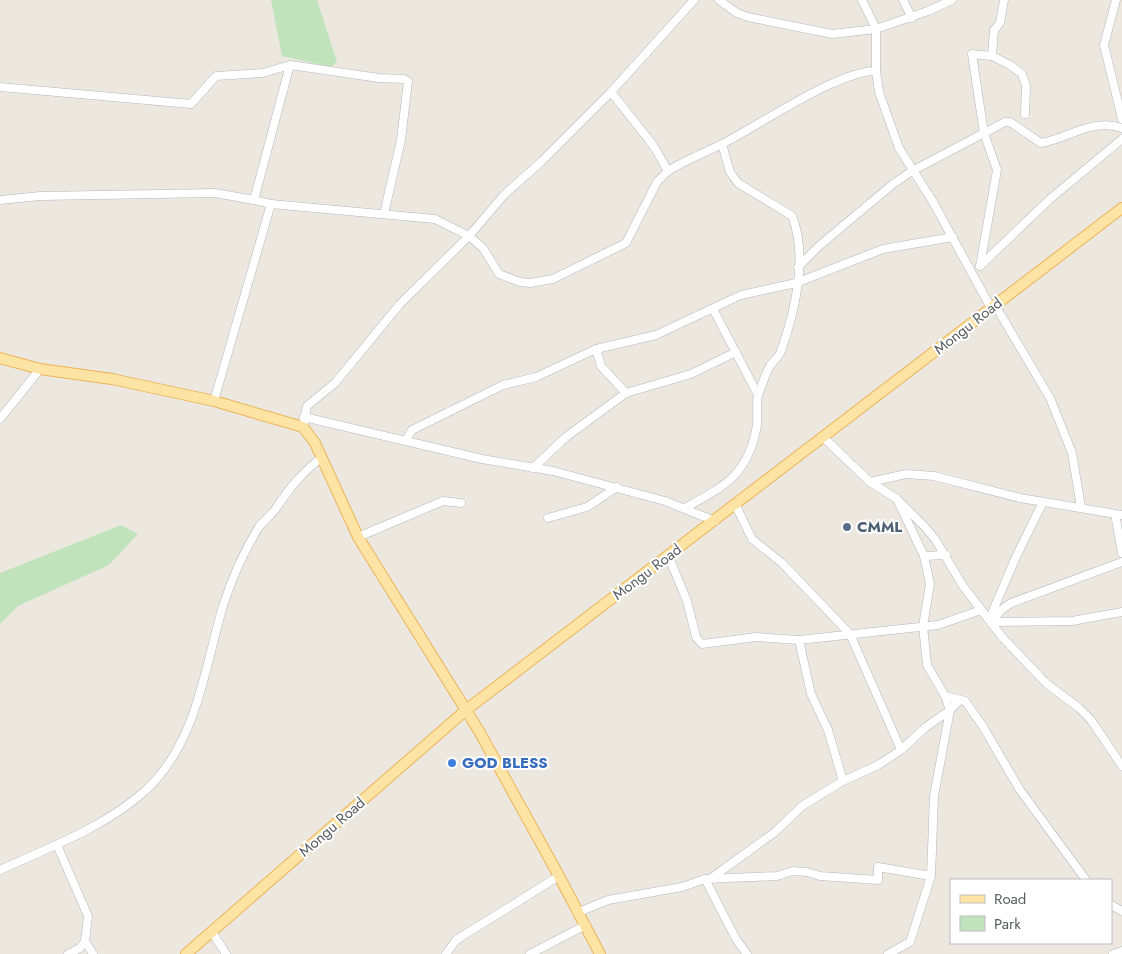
<svg xmlns="http://www.w3.org/2000/svg" width="1122" height="954" viewBox="0 0 1122 954" font-family="Jost,sans-serif">
<style>
.green{fill:#c1e3bc}
.lines{fill:none;stroke-linecap:round;stroke-linejoin:round}
.minor-casing{stroke:#b3b7bb;stroke-width:9}
.major-casing{stroke:#edb357;stroke-width:12}
.minor{stroke:#fff;stroke-width:8}
.major{stroke:#fde4a4;stroke-width:10}
.service-dot{fill:#5c6f8a;stroke:#fff;stroke-width:2}
.shop-dot{fill:#3f7fe0;stroke:#fff;stroke-width:2}
.labels{text-anchor:middle;dominant-baseline:central;stroke-width:4;stroke-linejoin:round;paint-order:stroke}
.street-label{font-size:15px;fill:#595d61;stroke:#fff}
.service-label{font-size:15px;font-weight:bold;fill:#4e5e75;stroke:#fff;text-anchor:start}
.shop-label{font-size:15px;font-weight:bold;fill:#366cbe;stroke:#fff;text-anchor:start}
</style>
<rect width="100%" height="100%" fill="#ece8e0"/>
<g class="green">
<path d="M271,0H317L337,62L331,67L282,56Z"/>
<path d="M121,525L138,534L109,565L18,606L0,624V573Z"/>
</g>
<g class="lines">
<g class="minor-casing">
<g id="minor">
<path d="M719,0L737,13L748,17L832,34L876,29L862,0"/>
<path d="M903,0L912,18"/>
<path d="M1116,0L1104,45L1122,119"/>
<path d="M992,56L994,30L1000,23L1004,0"/>
<path d="M876,71L879,92L899,148L933,202L991,308"/>
<path d="M0,87L191,104L216,76L263,73L290,65"/>
<path d="M722,144L730,172L738,183L792,216C808,256 795,311 781,351C779,357 773,361 770,366C765,374 762,386 758,395"/>
<path d="M668,171C685,160 704,153 722,144C760,125 837,71 876,71V29L928,11L952,0"/>
<path d="M0,200L40,196L215,193L254,200"/>
<path d="M271,204L254,200L290,65L379,78L404,79L408,81L401,140L384,214"/>
<path d="M980,266L997,170L984,133L972,54L992,56L1010,65L1022,74L1026,86L1025,114"/>
<path d="M980,266L1050,199L1122,139"/>
<path d="M798,267L819,246L893,184L912,171L1005,122H1010L1041,143C1068,139 1090,118 1122,128"/>
<path d="M995,305L1050,398L1072,453L1081,507"/>
<path d="M596,349L601,366L626,393"/>
<path d="M214,401L271,204L435,219L469,236L483,248L499,274L520,282L530,283L553,279L626,243L657,182L668,171L653,145L611,92"/>
<path d="M304,417L482,459L553,471L665,501L715,521"/>
<path d="M0,419L40,369"/>
<path d="M303,427L307,406L335,383L400,304L469,236L504,195L541,162L611,92L694,0"/>
<path d="M824,438L870,482L897,499L925,527L935,539L963,586L1002,637L1047,684L1079,708L1091,720L1122,766"/>
<path d="M406,440L412,430L503,385L536,377L596,349L656,335L741,295L796,283L883,249L953,237"/>
<path d="M533,468L566,437L626,393L691,374L736,352"/>
<path d="M870,482L906,474L934,476L1020,498L1122,515"/>
<path d="M736,506L752,539L782,563L850,634L901,750"/>
<path d="M685,508C725,486 749,474 757,425C758,415 756,405 758,395L713,309"/>
<path d="M1115,514L1122,553"/>
<path d="M548,518L587,507L617,487"/>
<path d="M358,537L443,501L461,503"/>
<path d="M668,555L687,601L696,637L702,644L756,637L799,640L938,625L981,610"/>
<path d="M924,556L946,555"/>
<path d="M989,620L1015,559L1043,502"/>
<path d="M995,622L1072,621L1122,612"/>
<path d="M992,624L1000,611L1011,603L1122,562"/>
<path d="M799,640L811,694L828,730L843,781"/>
<path d="M945,696L965,701L982,725L1020,790L1086,880"/>
<path d="M57,845L88,916L85,941L93,954"/>
<path d="M0,870C50,847 103,828 145,791C197,743 204,670 223,606C232,578 244,551 259,527C264,520 272,515 277,507C291,486 301,474 322,457"/>
<path d="M705,879L736,939L747,954"/>
<path d="M710,879L775,832L802,806L843,781L878,765L901,750L926,727L950,710L960,700"/>
<path d="M1111,905L1122,911"/>
<path d="M579,912L608,900L682,887L705,879L777,876L793,871L807,872L820,876L878,880V867L931,876"/>
<path d="M212,932L226,954"/>
<path d="M68,954L80,948L85,941"/>
<path d="M446,954L456,940L559,876"/>
<path d="M530,954L586,925"/>
<path d="M888,954L910,942L931,876L934,796L950,710L945,696L927,665L923,626L930,584L924,556L897,499"/>
<path d="M1113,954L1122,951"/>
</g>
</g>
<g class="major-casing">
<g id="major">
<path d="M0,358L40,369L112,379L214,401L303,427L315,443L358,537L479,731L559,876L600,954"/>
<path d="M186,954L466,710L1122,208"/>
</g>
</g>
<use href="#minor" class="minor"/>
<use href="#major" class="major"/>
</g>
<circle class="service-dot" cx="847" cy="527" r="5"/>
<circle class="shop-dot" cx="452" cy="763" r="5"/>
<g class="labels">
<g class="street-label">
<text transform="translate(968 326) rotate(-38)">Mongu Road</text>
<text transform="translate(647 572) rotate(-37)">Mongu Road</text>
<text transform="translate(332 827) rotate(-41)">Mongu Road</text>
</g>
<g class="service-label">
<text x="857" y="527">CMML</text>
</g>
<g class="shop-label">
<text x="462" y="763">GOD BLESS</text>
</g>
</g>
<rect x="950" y="879" width="162" height="65" fill="#ffffff" stroke="#bdbec0"/>
<rect x="960" y="895" width="25" height="8" fill="#fde4a4" stroke="#bdbec0"/>
<text x="994" y="904" font-size="15" fill="#595d61">Road</text>
<rect x="960" y="916" width="25" height="15" fill="#c1e3bc" stroke="#bdbec0"/>
<text x="994" y="929" font-size="15" fill="#595d61">Park</text>
</svg>
